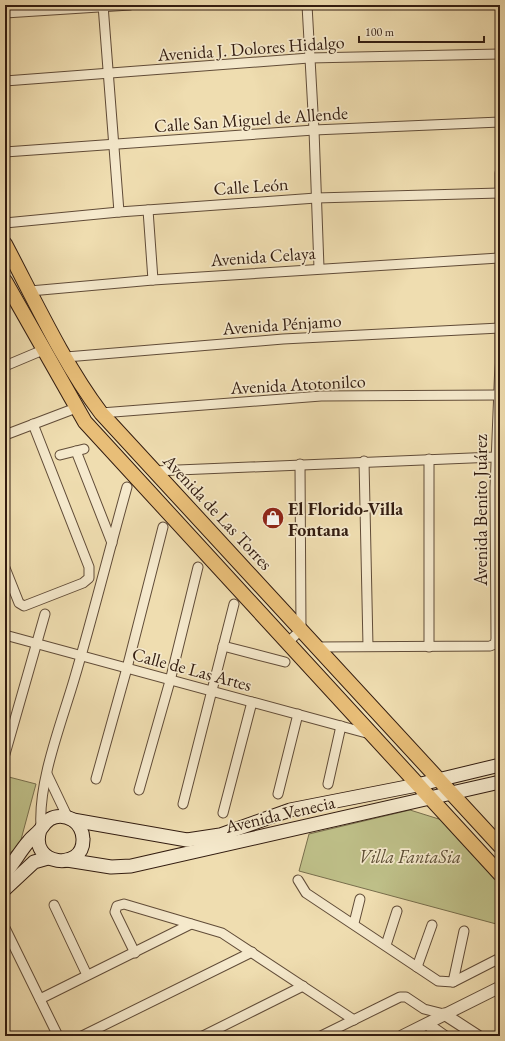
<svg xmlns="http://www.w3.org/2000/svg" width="505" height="1041" viewBox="0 0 505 1041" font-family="'EB Garamond',serif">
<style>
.green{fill:#bebf88;stroke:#786e4c}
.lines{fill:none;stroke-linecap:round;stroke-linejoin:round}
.minor-casing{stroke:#614c38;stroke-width:11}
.tertiary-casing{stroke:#614c38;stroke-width:13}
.secondary-casing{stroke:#321c10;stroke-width:15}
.primary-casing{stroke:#321c10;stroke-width:16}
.minor{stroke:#f5e9cc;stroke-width:9}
.tertiary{stroke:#f5e9cc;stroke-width:11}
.secondary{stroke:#f5e9cc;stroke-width:13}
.primary{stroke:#e8be78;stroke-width:14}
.labels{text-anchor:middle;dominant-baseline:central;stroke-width:3.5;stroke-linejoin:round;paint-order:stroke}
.street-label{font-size:18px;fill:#321c10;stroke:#f5e9cc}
.poi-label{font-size:18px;font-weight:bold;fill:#321c10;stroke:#f5e9cc;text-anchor:start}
.park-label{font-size:18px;font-style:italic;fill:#5c4d34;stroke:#f5e9cc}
</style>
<rect width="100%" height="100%" fill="#efddb0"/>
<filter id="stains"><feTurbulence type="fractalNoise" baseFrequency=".005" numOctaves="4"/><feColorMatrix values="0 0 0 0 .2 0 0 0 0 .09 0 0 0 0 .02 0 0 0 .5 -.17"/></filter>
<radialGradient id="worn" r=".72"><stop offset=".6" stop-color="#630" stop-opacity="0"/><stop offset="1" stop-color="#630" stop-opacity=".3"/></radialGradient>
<g class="green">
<path d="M5,776L36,784L19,847L12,851L5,860Z"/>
<path d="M410,810L442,820L500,882V925L299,871L309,834Z"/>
</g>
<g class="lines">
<g class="minor-casing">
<g id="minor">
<path d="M103,5L119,212"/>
<path d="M307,5L314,130L319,268"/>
<path d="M5,13L130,5"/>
<path d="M5,81L309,58L500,54"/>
<path d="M5,152L314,130L500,122"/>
<path d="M148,210L153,280"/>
<path d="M5,223L119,212L316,198L500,193"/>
<path d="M30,291L153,280L499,258"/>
<path d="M66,357L283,339L500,328"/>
<path d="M5,366L43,350"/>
<path d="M101,413L321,396L498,395"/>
<path d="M5,435L76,408"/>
<path d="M76,451L112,543"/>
<path d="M60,455L84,449"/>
<path d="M364,461L368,646"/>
<path d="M154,471L495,457"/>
<path d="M5,568L19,603L24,606L83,583L89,578V567L33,424"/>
<path d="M5,635L370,734"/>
<path d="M287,643L301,630L300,464"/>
<path d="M223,646L285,662"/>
<path d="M317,647L490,646L495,644L496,639L495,488L500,363V173"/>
<path d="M429,647V459"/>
<path d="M5,754L45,614"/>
<path d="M47,774L68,818"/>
<path d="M96,779L127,668L163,527"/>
<path d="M328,784L341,726"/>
<path d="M139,790L170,681L198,567"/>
<path d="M278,794L298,714"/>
<path d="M183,804L234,604"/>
<path d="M223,813L252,702"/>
<path d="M41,827C38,782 61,724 74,680C93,616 109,551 127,487"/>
<path d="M298,880L306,893L438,981L453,982L500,958"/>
<path d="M54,905L87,975"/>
<path d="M354,923L360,899"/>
<path d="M5,928L58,1036"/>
<path d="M386,945L397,911"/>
<path d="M135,953L115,912L117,906L124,904L222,933L354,1020"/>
<path d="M417,967L432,925"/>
<path d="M453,982L464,931"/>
<path d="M40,999L191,924"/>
<path d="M82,1036L252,952"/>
<path d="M203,1036L303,986"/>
<path d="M321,1036L400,997H406L424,1009L444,1014"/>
</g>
</g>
<g class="tertiary-casing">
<g id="tertiary">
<path d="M444,1014L478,1036"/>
<path d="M427,1024L444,1036"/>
<path d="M402,1036L500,987"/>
</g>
</g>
<g class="secondary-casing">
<g id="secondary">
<path d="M73,820L187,840L220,835L290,810L417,785L500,765"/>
<path d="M67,860L111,867L131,866L500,782"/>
<path d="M5,873C14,863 20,851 29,841C32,837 37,834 40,830C43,826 45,822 50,819C57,815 66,816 73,820C79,824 83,832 83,839C84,872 28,866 40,830"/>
<path d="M5,889L34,862L48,858"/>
</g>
</g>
<g class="primary-casing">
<g id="primary">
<path d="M5,244C34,299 64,364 101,413L500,846"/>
<path d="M5,281L85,422L500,874"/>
</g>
</g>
<use href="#minor" class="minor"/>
<use href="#tertiary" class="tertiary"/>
<use href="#secondary" class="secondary"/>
<use href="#primary" class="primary"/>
</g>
<defs>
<g id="shop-disc" transform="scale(1.15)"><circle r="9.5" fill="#8f2418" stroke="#f5e9cc"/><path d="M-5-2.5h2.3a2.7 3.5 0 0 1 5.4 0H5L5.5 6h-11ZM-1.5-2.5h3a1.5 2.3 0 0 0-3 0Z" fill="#fff"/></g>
</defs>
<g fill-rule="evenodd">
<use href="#shop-disc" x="273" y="518"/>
</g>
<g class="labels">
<g class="street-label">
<text transform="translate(251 48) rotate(-4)">Avenida J. Dolores Hidalgo</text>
<text transform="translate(251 119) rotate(-4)">Calle San Miguel de Allende</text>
<text transform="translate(251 186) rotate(-4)">Calle León</text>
<text transform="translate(263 256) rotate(-4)">Avenida Celaya</text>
<text transform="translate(282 324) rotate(-4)">Avenida Pénjamo</text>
<text transform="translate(298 384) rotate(-3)">Avenida Atotonilco</text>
<text transform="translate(480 510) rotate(-90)">Avenida Benito Juárez</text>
<text transform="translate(218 512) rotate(47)">Avenida de Las Torres</text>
<text transform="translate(192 669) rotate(15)">Calle de Las Artes</text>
<text transform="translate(280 814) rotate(-13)">Avenida Venecia</text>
</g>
<g class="poi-label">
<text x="288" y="508">El Florido-Villa<tspan x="288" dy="21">Fontana</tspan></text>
</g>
<g class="park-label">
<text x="410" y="856">Villa FantaSia</text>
</g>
</g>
<rect width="505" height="1041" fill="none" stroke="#efddb0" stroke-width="20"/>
<rect x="6" y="6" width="493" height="1029" fill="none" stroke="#321c10" stroke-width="2"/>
<rect x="10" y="10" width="485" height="1021" fill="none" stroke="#321c10"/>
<path d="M359 36v6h125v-6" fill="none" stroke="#321c10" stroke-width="2"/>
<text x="365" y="36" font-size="12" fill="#321c10" stroke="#f5e9cc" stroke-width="3" paint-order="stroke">100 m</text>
<rect width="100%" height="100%" filter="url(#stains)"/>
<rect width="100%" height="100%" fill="url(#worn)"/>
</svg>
